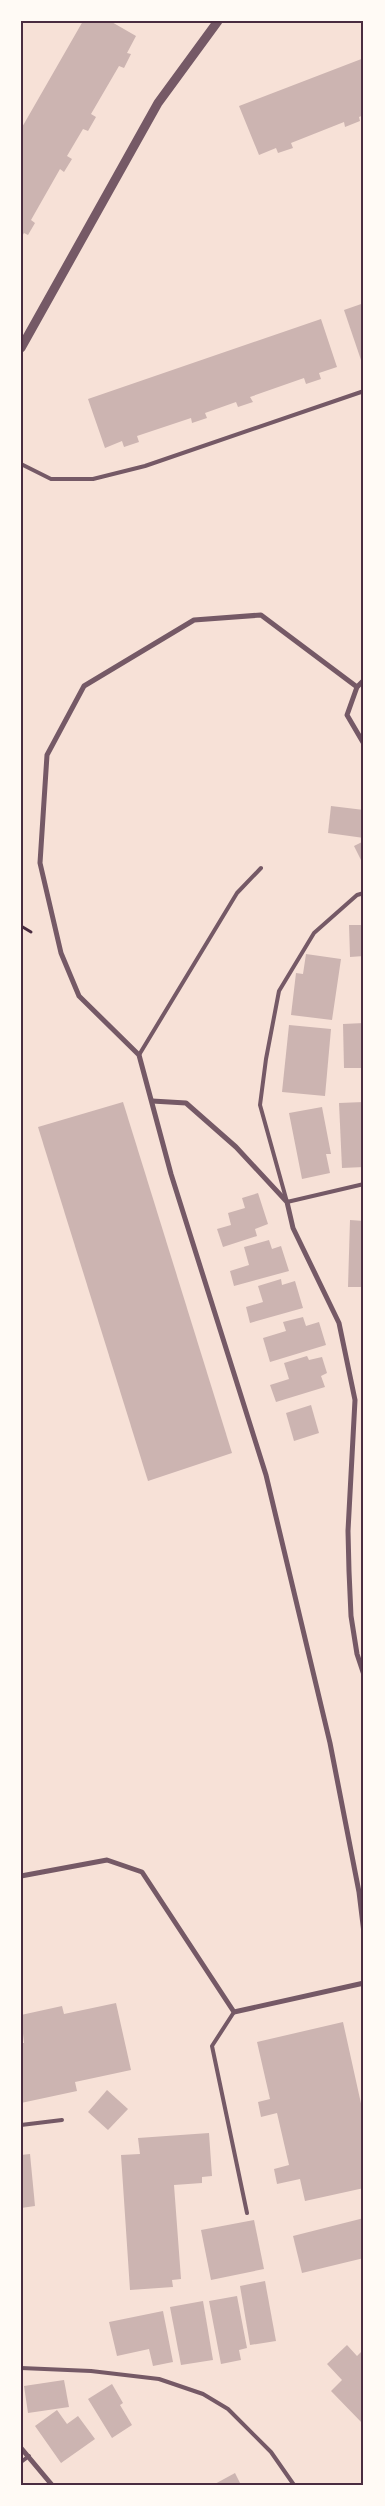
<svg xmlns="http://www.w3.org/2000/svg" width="385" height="2506" viewBox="0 0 385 2506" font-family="'Sofia Sans Condensed',sans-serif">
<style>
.building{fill:#ccb4b1}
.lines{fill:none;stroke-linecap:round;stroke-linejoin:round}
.path{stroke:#4a2c40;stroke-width:3}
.service{stroke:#755966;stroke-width:4}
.minor{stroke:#755966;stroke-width:5}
.tertiary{stroke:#755966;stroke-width:9}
.neatline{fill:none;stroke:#4a2c40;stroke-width:2}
</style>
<rect width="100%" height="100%" fill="#f7e1d7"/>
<g class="building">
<path d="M83,21H110L136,36L127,53L131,54L124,68L119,66L91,114L96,117L88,131L83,129L67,156L72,159L64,172L60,169L31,220L35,223L28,235L24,233L21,238V129Z"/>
<path d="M364,58V115L359,117L360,121L345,127L344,122L291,143L293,148L278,153L276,148L259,155L239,106Z"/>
<path d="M364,303V359L361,360L344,310Z"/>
<path d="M321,319L337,367L319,373L321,379L306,384L304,378L250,397L253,402L238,407L236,402L205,413L207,418L192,423L191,418L137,436L139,442L124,447L122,441L105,448L88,399Z"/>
<path d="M331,806L364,810V838L328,833Z"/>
<path d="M364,841V866L354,846Z"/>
<path d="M349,925H364V956L350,957Z"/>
<path d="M306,954L341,959L332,1020L291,1015L296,973L303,974Z"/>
<path d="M364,1023V1068H344L343,1024Z"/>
<path d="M289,1025L331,1029L325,1096L282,1092Z"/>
<path d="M123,1102L232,1453L148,1481L38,1127Z"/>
<path d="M364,1102V1167L342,1168L339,1103Z"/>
<path d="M322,1107L331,1154H326L330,1173L302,1179L289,1113Z"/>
<path d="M258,1193L268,1224L255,1229L257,1236L223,1247L217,1229L231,1225L228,1213L245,1208L242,1198Z"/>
<path d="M350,1220L364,1221V1287H348Z"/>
<path d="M269,1240L272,1249L281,1246L289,1271L234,1286L230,1271L249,1265L244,1247Z"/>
<path d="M281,1279L282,1285L295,1281L303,1308L250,1323L246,1307L263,1302L258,1286Z"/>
<path d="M303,1317L306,1326L319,1322L326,1345L270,1362L263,1338L286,1331L283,1322Z"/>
<path d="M307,1356L309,1360L322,1357L327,1373L321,1376L325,1387L276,1402L270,1385L289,1379L284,1363Z"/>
<path d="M311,1405L319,1433L294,1441L286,1413Z"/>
<path d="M116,2003L131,2070L75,2082L77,2091L21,2103V2043H24L21,2015L62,2006L64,2014Z"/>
<path d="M343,2022L364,2117V2188L305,2201L300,2179L277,2184L274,2169L289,2165L277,2113L261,2117L258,2102L270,2099L257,2042Z"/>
<path d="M107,2090L128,2109L108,2130L88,2112Z"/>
<path d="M209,2133L212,2176L202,2177V2183L174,2185L181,2279L172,2280L173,2287L130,2290L121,2155L140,2154L138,2138Z"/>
<path d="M30,2154L35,2206L21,2208V2155Z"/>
<path d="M364,2218V2258L302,2273L293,2236Z"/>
<path d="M254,2220L264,2269L211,2280L201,2230Z"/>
<path d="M265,2281L276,2341L250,2345L240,2286Z"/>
<path d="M237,2296L247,2348L239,2350L241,2360L221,2364L209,2301Z"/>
<path d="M203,2301L213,2360L181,2365L170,2307Z"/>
<path d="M163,2311L173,2362L153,2366L149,2349L117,2356L109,2322Z"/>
<path d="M347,2345L357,2356L364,2349V2425L331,2391L342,2380L327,2364Z"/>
<path d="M64,2380L69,2407L28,2413L24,2386Z"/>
<path d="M112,2384L123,2403L120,2405L132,2425L112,2438L88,2399Z"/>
<path d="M57,2410L67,2424L78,2416L95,2439L61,2463L35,2426Z"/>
<path d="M235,2473L241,2485H213Z"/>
</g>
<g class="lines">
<path class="path" d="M21,926L31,932"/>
<g class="service">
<path d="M21,464L51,479H93L145,466L364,391"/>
<path d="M364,893L357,895L314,933L279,991L266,1059L260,1105L287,1202L364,1184"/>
<path d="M139,1055L237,893L261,868"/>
<path d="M234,2012L212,2046L247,2213"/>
<path d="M21,2125L62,2120"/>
<path d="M21,2368L91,2371L159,2379L203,2394L228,2409L271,2452L294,2485"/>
<path d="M21,2462L29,2456"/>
</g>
<g class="minor">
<path d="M364,680L357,687L347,715L364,744"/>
<path d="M357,687L261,615L194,620L84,686L47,755L40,863L61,953L79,996L139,1055L171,1174L266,1475L330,1743L359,1892L364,1933"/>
<path d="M152,1101L186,1103L236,1147L287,1202L293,1228L339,1323L355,1400L348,1531L349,1571L351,1616L357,1654L364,1675"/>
<path d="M21,1876L107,1860L142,1872L234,2012L364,1983"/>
<path d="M21,2448L52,2485"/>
</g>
<path class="tertiary" d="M21,348L158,103L218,21"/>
</g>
<rect width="385" height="2506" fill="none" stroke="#fffaf5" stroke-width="45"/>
<rect x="22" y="22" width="340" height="2462" class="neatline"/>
</svg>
